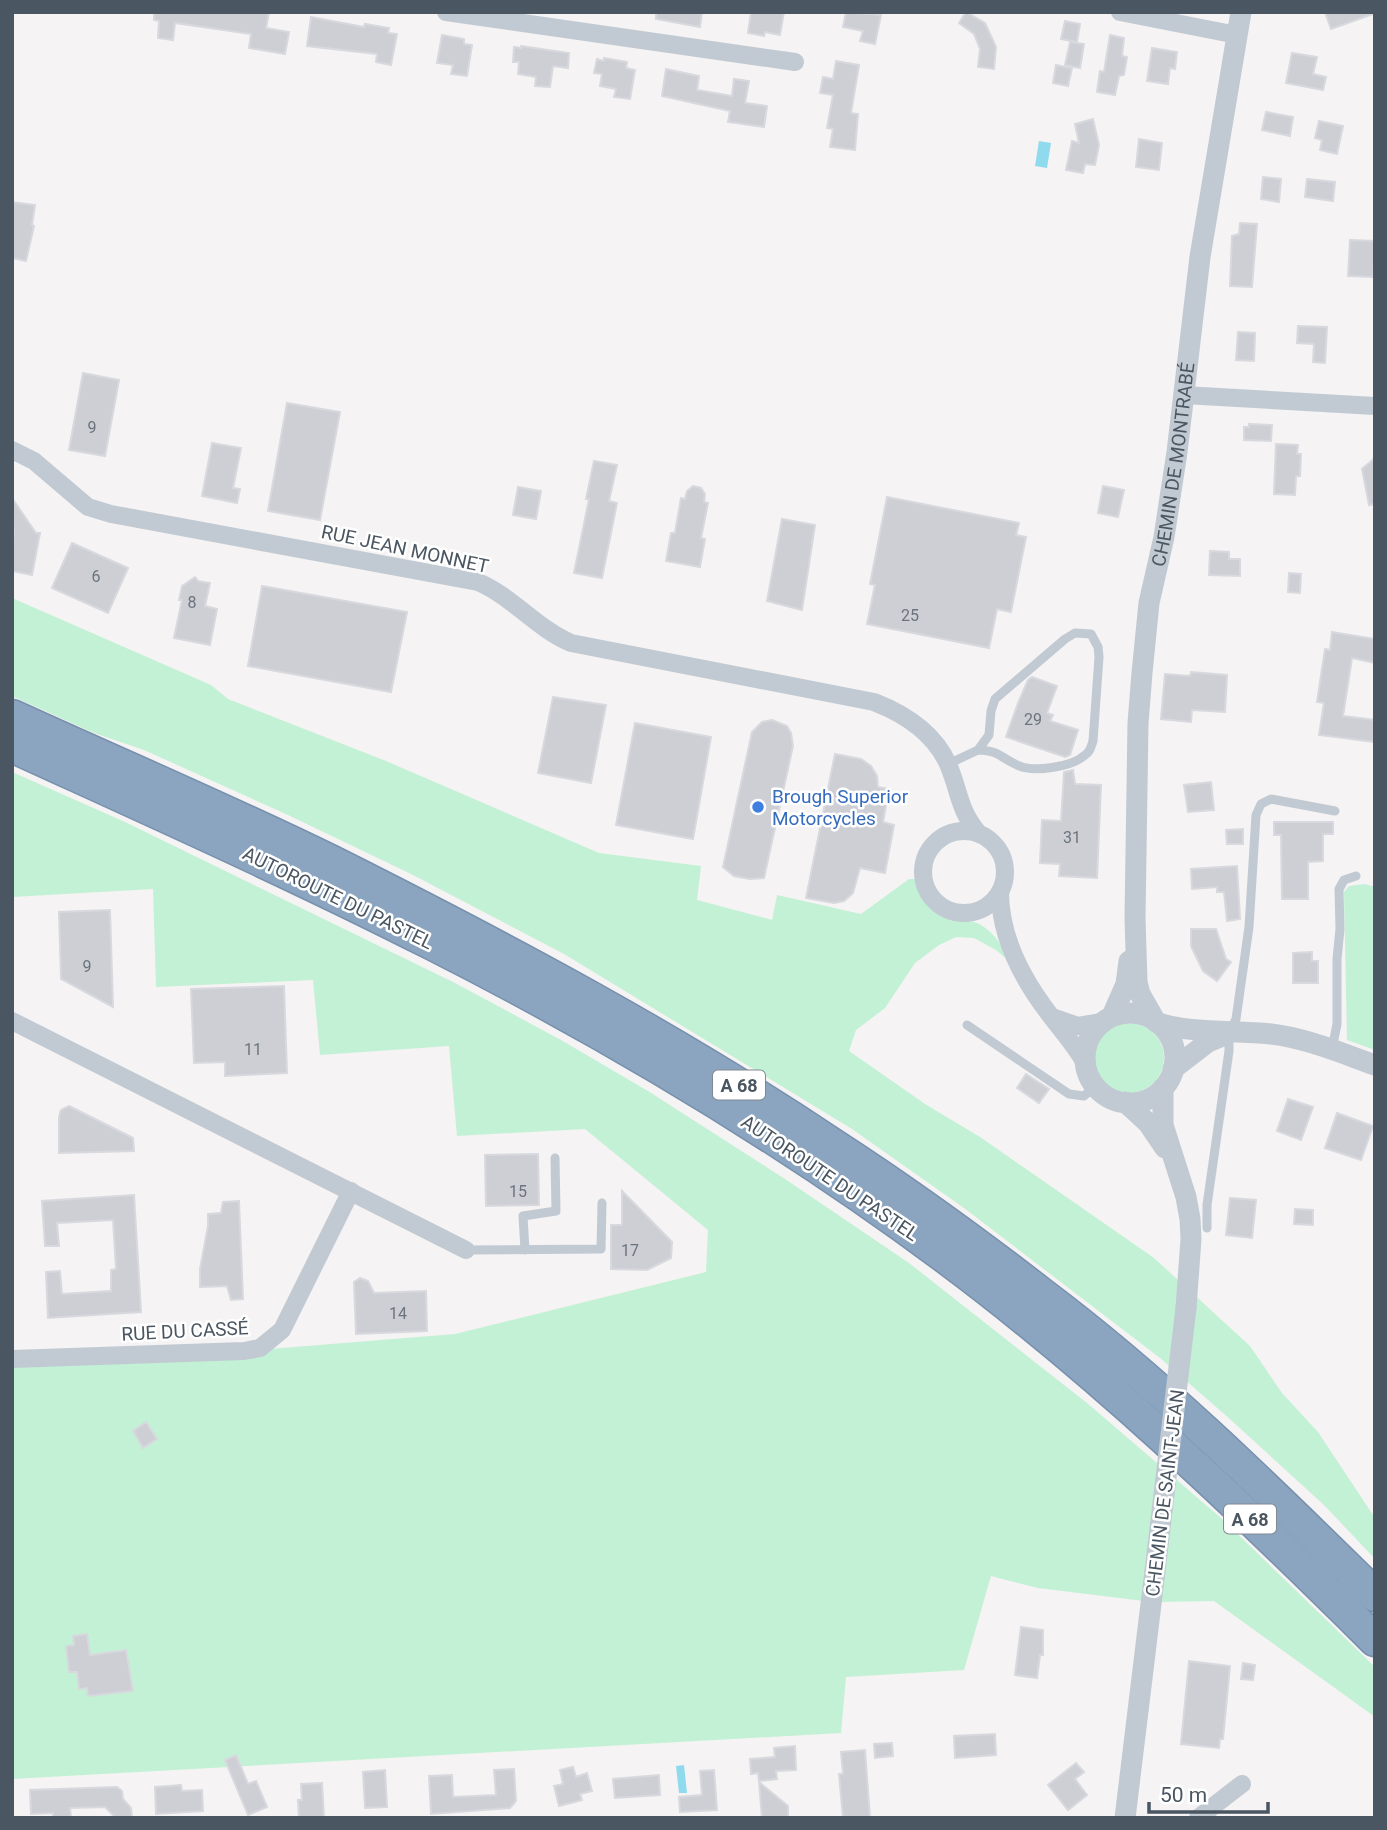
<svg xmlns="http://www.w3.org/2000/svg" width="1387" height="1830" viewBox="0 0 1387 1830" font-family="Roboto,sans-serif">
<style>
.green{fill:#c3f1d5}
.water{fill:#90daee}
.building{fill:#cdcfd5;stroke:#d7d9de;stroke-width:2}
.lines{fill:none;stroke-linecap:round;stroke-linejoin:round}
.motorway-casing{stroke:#7690ad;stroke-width:35}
.service{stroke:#c1cad2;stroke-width:9}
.minor{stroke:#c1cad2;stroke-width:18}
.tertiary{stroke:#c1cad2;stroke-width:21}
.motorway{stroke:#8ba5c1;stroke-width:32}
.tertiary-bridge{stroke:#c1cad2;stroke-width:21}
.shop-dot{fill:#3f7fe0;stroke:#fff;stroke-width:2.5}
.labels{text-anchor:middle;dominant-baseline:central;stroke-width:5;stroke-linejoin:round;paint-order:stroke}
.number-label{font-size:16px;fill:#6b747e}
.shield{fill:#fff;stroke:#808990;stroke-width:2}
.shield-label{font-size:18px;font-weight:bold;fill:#4a5661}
.street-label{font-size:19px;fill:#4a5661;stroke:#fff}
.shop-label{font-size:19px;fill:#366cbe;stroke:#fff;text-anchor:start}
</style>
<rect width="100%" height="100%" fill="#f5f3f3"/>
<g class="green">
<path d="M12,598L211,685L228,699L386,761L599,853L701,866L697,900L772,920L777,895L861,914L909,879H916C923,898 936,915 957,919C965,921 971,920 979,924C994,932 1003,946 1009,961L996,950L974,938L956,937L939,945L915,963L885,1008L856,1030L849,1051L925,1104L980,1137L1154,1258L1250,1346L1282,1393L1318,1432L1375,1518V1559L1325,1506L1231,1420L1160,1358L964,1208L852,1129L564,954L411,874L288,815L144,750L94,733L12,696Z"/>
<path d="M12,772L125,822L455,983L561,1040L648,1091L788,1181L909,1263L1087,1403L1221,1518L1375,1667V1717L1214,1601L1152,1602L1038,1588L991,1576L964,1670L846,1677L841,1733L12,1779V1359L244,1351L455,1334L706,1272L708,1230L585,1129L457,1136L449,1046L320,1055L313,980L156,987L153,889L12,897Z"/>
<path d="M1365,884L1375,887V1050L1347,1040L1344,892L1349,886Z"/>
<circle cx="1129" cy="1058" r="35"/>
</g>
<g class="water">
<path d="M1039,141L1051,143L1047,168L1035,166Z"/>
<path d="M684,1765L687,1793H679L676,1766Z"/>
</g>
<g class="building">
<path d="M154,12H269L266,28L289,32L285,54L249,48L251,34L175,23L173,40L158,38L159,21L154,20Z"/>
<path d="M656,12H702L700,27L656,19Z"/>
<path d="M751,12H784L780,35L765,32L764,36L748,33Z"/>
<path d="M846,12L881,15L875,44L860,41L863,31L843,27Z"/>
<path d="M966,12L985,23L996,47L994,69L978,67L980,49L974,34L959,23Z"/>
<path d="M1325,12H1373V14L1331,29Z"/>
<path d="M311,17L364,27L365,24L389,28L388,33L397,34L391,65L376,62L377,54L307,46Z"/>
<path d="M1065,21L1080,24L1077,42L1061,39Z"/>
<path d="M442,35L464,39V44L472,45L467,76L451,74L453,65L437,63Z"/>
<path d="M1110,35L1124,38L1122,56L1127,57L1124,75L1119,76L1115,95L1097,92L1100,71L1104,72Z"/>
<path d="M1070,42L1084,44L1080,68L1065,65Z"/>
<path d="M521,46L569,53L568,68L553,66L550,87L535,86L536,77L518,74L519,62H513L514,47L521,48Z"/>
<path d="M1152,48L1177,52L1175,69L1170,68L1168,84L1147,81Z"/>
<path d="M1292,53L1317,57L1313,74L1326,77L1323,90L1286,83Z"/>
<path d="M604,58L627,62L626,68L635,70L630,99L614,97L616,89L600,86L602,74L594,73L597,59L604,61Z"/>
<path d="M836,61L859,65L851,113L858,114L855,150L830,147L833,129L827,128L833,95L820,93L823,77L833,79Z"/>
<path d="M1056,65L1072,68L1068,86L1053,83Z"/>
<path d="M666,69L699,76L697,90L732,96L734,79L749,81L745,103L767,106L764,127L728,122L730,111L662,96Z"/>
<path d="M1266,112L1293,117L1290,136L1262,130Z"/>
<path d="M1093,119L1099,145L1095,165L1085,164L1083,173L1066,170L1072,141L1079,143L1075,124Z"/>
<path d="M1319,121L1343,126L1337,154L1320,150L1322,140L1315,138Z"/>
<path d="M1139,139L1162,143L1159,170L1136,167Z"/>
<path d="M1263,177L1281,179L1279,202L1261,199Z"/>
<path d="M1307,179L1335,182L1333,201L1305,197Z"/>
<path d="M12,202L35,205L32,225L34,226L26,261L12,258Z"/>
<path d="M1240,223L1257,224L1252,287L1230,286L1232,236L1239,234Z"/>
<path d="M1350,240L1375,241L1373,277L1348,276Z"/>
<path d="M1298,326L1327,327L1325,363L1313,362L1314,344L1297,343Z"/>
<path d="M1238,332L1255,333L1254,361L1236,360Z"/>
<path d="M83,373L119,380L105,456L69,450Z"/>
<path d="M287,403L340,412L320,520L268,511Z"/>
<path d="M1249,424L1272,425L1271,441L1244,440V427H1249Z"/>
<path d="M212,443L241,448L233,488L240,489L237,503L202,496Z"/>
<path d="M1276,444L1298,445L1297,454H1301L1300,476H1296L1295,495L1274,494Z"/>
<path d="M1375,458V504L1369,505L1362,469Z"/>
<path d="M594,461L617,465L609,501L617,503L602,578L574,573L589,499H586Z"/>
<path d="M693,486L701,488L705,494L704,502L708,503L701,538L705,539L700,567L666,561L671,533H675L681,498L685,499L687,491Z"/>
<path d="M1103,486L1124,490L1118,517L1098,513Z"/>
<path d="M518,487L541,491L536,519L513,515Z"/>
<path d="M887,497L1019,523L1016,535L1026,537L1011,612L997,609L989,648L867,624L875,585L870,584Z"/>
<path d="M12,498L36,533H40L32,575L12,571L14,528L12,527Z"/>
<path d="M782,519L815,525L802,610L767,601Z"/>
<path d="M72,543L128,568L108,613L52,588Z"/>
<path d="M1210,551L1229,552V559H1240V576L1209,575Z"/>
<path d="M1289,573L1301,574L1300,593L1288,592Z"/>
<path d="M195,577L198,581L210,583L205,606L217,609L210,645L174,638L182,600H179L182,586Z"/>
<path d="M262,586L407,612L391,692L248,666Z"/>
<path d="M1332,632L1375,639V663L1352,658L1343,716L1375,720V742L1319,735L1324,703L1317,702L1325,649L1330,650Z"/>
<path d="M1191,672L1227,675L1225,712L1192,710L1191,722L1161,719L1165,674L1190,676Z"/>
<path d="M1032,677L1057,686L1047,713L1053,715L1050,721L1078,730L1070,755L1065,757L1006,737L1018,703L1028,680Z"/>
<path d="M553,697L606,705L591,783L538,773Z"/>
<path d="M772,720L787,726L791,733L793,746L764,878L750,879L734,876L723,867L752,732L762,722Z"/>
<path d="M635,723L711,737L693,839L616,825Z"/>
<path d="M835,754L861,759L871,766L877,776L878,787L889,789L883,822L894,825L885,873L860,868L853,893L844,901L834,903L806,898Z"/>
<path d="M1073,770L1075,784L1101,785L1097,878L1059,876L1060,864L1040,863L1042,820L1061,821L1064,772Z"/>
<path d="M1211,782L1214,810L1188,812L1184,785Z"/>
<path d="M1274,822H1333V834H1323V861L1308,862V899H1282L1281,835H1274Z"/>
<path d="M1243,829V844H1227L1226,830Z"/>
<path d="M1237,866L1240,919L1227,921L1224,892H1217V887L1192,889L1191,869Z"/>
<path d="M110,910L113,1007L61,979L59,912Z"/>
<path d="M1191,929H1216L1226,959L1231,962L1217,981L1203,971L1191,946Z"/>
<path d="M1312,952V961H1318V983H1293V953Z"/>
<path d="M284,986L287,1073L225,1076V1062L194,1063L191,989Z"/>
<path d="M1026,1074L1049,1089L1039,1103L1017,1088Z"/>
<path d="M1288,1099L1313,1107L1301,1140L1277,1131Z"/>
<path d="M69,1106L133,1138L134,1151L59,1153V1117L61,1110Z"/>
<path d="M1337,1113L1373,1126L1361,1160L1325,1148Z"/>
<path d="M538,1154L539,1205L486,1206L485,1155Z"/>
<path d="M622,1191L672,1242L671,1258L647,1270L611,1269V1225H622Z"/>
<path d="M134,1195L141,1312L48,1318L46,1272L60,1271L62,1294L111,1291V1270L116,1269L113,1220L57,1223L59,1246H45L42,1201Z"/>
<path d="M1230,1198L1256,1200L1252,1238L1226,1235Z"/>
<path d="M239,1201L243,1299L231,1300L227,1286L200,1287V1269L208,1226V1214L221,1213L223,1202Z"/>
<path d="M1295,1209L1313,1210V1225L1294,1224Z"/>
<path d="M360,1278L368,1281L374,1293L426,1291L427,1331L356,1334L354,1282Z"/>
<path d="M146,1422L157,1439L143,1448L133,1431Z"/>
<path d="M1021,1627L1043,1630V1655H1040L1037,1678L1015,1675Z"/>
<path d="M87,1634L90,1655L126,1650L133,1691L88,1696L87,1688L79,1689L77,1672H69L66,1646L74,1645L73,1636Z"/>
<path d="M1189,1661L1230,1666L1223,1739H1220L1219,1748L1181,1744Z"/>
<path d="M1243,1663L1255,1665L1253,1680L1241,1679Z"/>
<path d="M995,1734L996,1755L955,1758L954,1736Z"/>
<path d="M892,1743L893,1756L875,1758L874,1744Z"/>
<path d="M795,1746L796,1770L776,1771L777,1779L759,1781L758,1773L751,1774L750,1759L775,1757L774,1748Z"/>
<path d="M865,1750L870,1818H843L839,1774H843L841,1752Z"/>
<path d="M236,1755L248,1784L256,1781L267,1807L248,1815L225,1760Z"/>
<path d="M1076,1763L1084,1772L1075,1779L1087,1795L1068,1810L1048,1785Z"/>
<path d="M573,1767L576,1777L587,1773L592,1791L580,1794L582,1800L559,1806L554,1786L563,1784L560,1770Z"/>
<path d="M514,1769L516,1801L510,1808L431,1814L429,1776L452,1775L453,1797L496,1795L494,1770Z"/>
<path d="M385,1770L387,1807L365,1808L363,1772Z"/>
<path d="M714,1770L717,1810L680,1812L679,1797L702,1795L700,1771Z"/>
<path d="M659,1775L660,1795L615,1798L613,1779Z"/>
<path d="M759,1782L788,1806V1818H762Z"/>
<path d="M322,1783L324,1818H299L298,1800H302L301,1784Z"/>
<path d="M181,1785L182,1791L202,1790L203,1811L156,1814L155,1787Z"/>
<path d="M117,1787L122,1791L123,1799L131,1808L132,1818H116L105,1807L70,1808L71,1818H53V1813L31,1814L30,1790Z"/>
</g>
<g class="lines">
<g class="motorway-casing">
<g id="motorway">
<path d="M12,716C121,766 233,813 340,866C509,951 676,1040 833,1145C904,1191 973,1241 1040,1293C1160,1383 1268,1490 1375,1595"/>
<path d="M12,746C152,810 293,873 431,943C607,1032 785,1138 944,1256C1099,1371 1239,1505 1375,1640"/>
</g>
</g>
<g class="service">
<path d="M948,764L978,750L989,735L991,711L995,699L1065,639L1075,633L1091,634L1098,647L1099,657L1093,741C1091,747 1090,752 1085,755C1072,767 1033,773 1017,765C999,757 1001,751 978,750"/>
<path d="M967,1025L1069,1094L1084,1096L1095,1086"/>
<path d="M1332,1049L1337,1024V959L1340,929L1339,889L1344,880L1356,876"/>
<path d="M1207,1228V1205L1229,1051V1034L1236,1019L1249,927L1256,815L1261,804L1271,799L1335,811"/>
<path d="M466,1250L601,1249L602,1203"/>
<path d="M525,1250L523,1216L556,1211L555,1158"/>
</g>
<g class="minor">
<path d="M446,12L795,62"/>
<path d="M1120,12L1237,35"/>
<path d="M1184,395L1375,406"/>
<path d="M12,450L34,461L88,507L111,514L478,582C513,597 536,628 571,643L874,702C905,714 934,733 948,764C960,792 958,809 979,834"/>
<circle cx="964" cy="872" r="41"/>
<path d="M1000,892C1000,937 1023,980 1050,1015C1062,1031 1075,1045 1085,1063"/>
<path d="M1055,1018L1078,1026L1102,1022"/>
<path d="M12,1021L466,1250"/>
<path d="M12,1359L244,1351L260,1348L282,1330L351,1191"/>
<path d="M1198,1818L1242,1784"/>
</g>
<g class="tertiary">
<circle cx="1130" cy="1058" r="45"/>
<path d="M1112,1016L1126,984L1129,961"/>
<path id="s1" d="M1156,1022L1140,994L1137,982L1135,918L1138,723L1142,673L1149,603L1164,537L1177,452L1200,257L1241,12"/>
<path d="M1158,1023C1195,1034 1233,1030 1271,1034C1306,1038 1341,1053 1375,1065"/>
<path d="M1173,1069L1208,1042L1227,1034"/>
<path d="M1163,1088V1125L1186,1197L1190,1219L1191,1239L1186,1308"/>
<path d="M1125,1102L1148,1123L1165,1148"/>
<path d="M1125,1818L1155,1571"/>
</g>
<use href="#motorway" class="motorway"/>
<path class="tertiary-bridge" d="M1155,1571L1186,1308"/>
</g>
<circle class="shop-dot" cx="758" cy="807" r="7"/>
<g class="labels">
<g class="number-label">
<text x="92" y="427">9</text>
<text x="96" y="576">6</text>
<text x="192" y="602">8</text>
<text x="910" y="615">25</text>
<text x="1033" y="719">29</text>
<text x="1072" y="837">31</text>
<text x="87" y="966">9</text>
<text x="253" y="1049">11</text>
<text x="518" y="1191">15</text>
<text x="630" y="1250">17</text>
<text x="398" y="1313">14</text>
</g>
<g class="shield">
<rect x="713" y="1070.5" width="52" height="29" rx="5"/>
<rect x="1224" y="1504.5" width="52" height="29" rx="5"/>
</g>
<g class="shield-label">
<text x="739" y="1085">A 68</text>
<text x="1250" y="1519">A 68</text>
</g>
<g class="street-label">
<text stroke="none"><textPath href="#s1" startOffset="565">CHEMIN DE MONTRABÉ</textPath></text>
<text transform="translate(405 549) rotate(12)">RUE JEAN MONNET</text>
<text transform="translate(338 898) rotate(26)">AUTOROUTE DU PASTEL</text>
<text transform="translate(830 1178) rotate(34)">AUTOROUTE DU PASTEL</text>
<text transform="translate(185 1331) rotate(-3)">RUE DU CASSÉ</text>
<text transform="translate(1165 1493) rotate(-83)">CHEMIN DE SAINT-JEAN</text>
</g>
<g class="shop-label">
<text x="772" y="796">Brough Superior<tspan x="772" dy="22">Motorcycles</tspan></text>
</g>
</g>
<rect width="1387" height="1830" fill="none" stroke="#4a5661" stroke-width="28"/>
<path d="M1149 1802v10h119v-10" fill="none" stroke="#4a5661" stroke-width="3.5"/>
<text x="1160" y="1802" font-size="21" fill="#4a5661" stroke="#ffffff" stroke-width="5" paint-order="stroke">50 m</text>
</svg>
